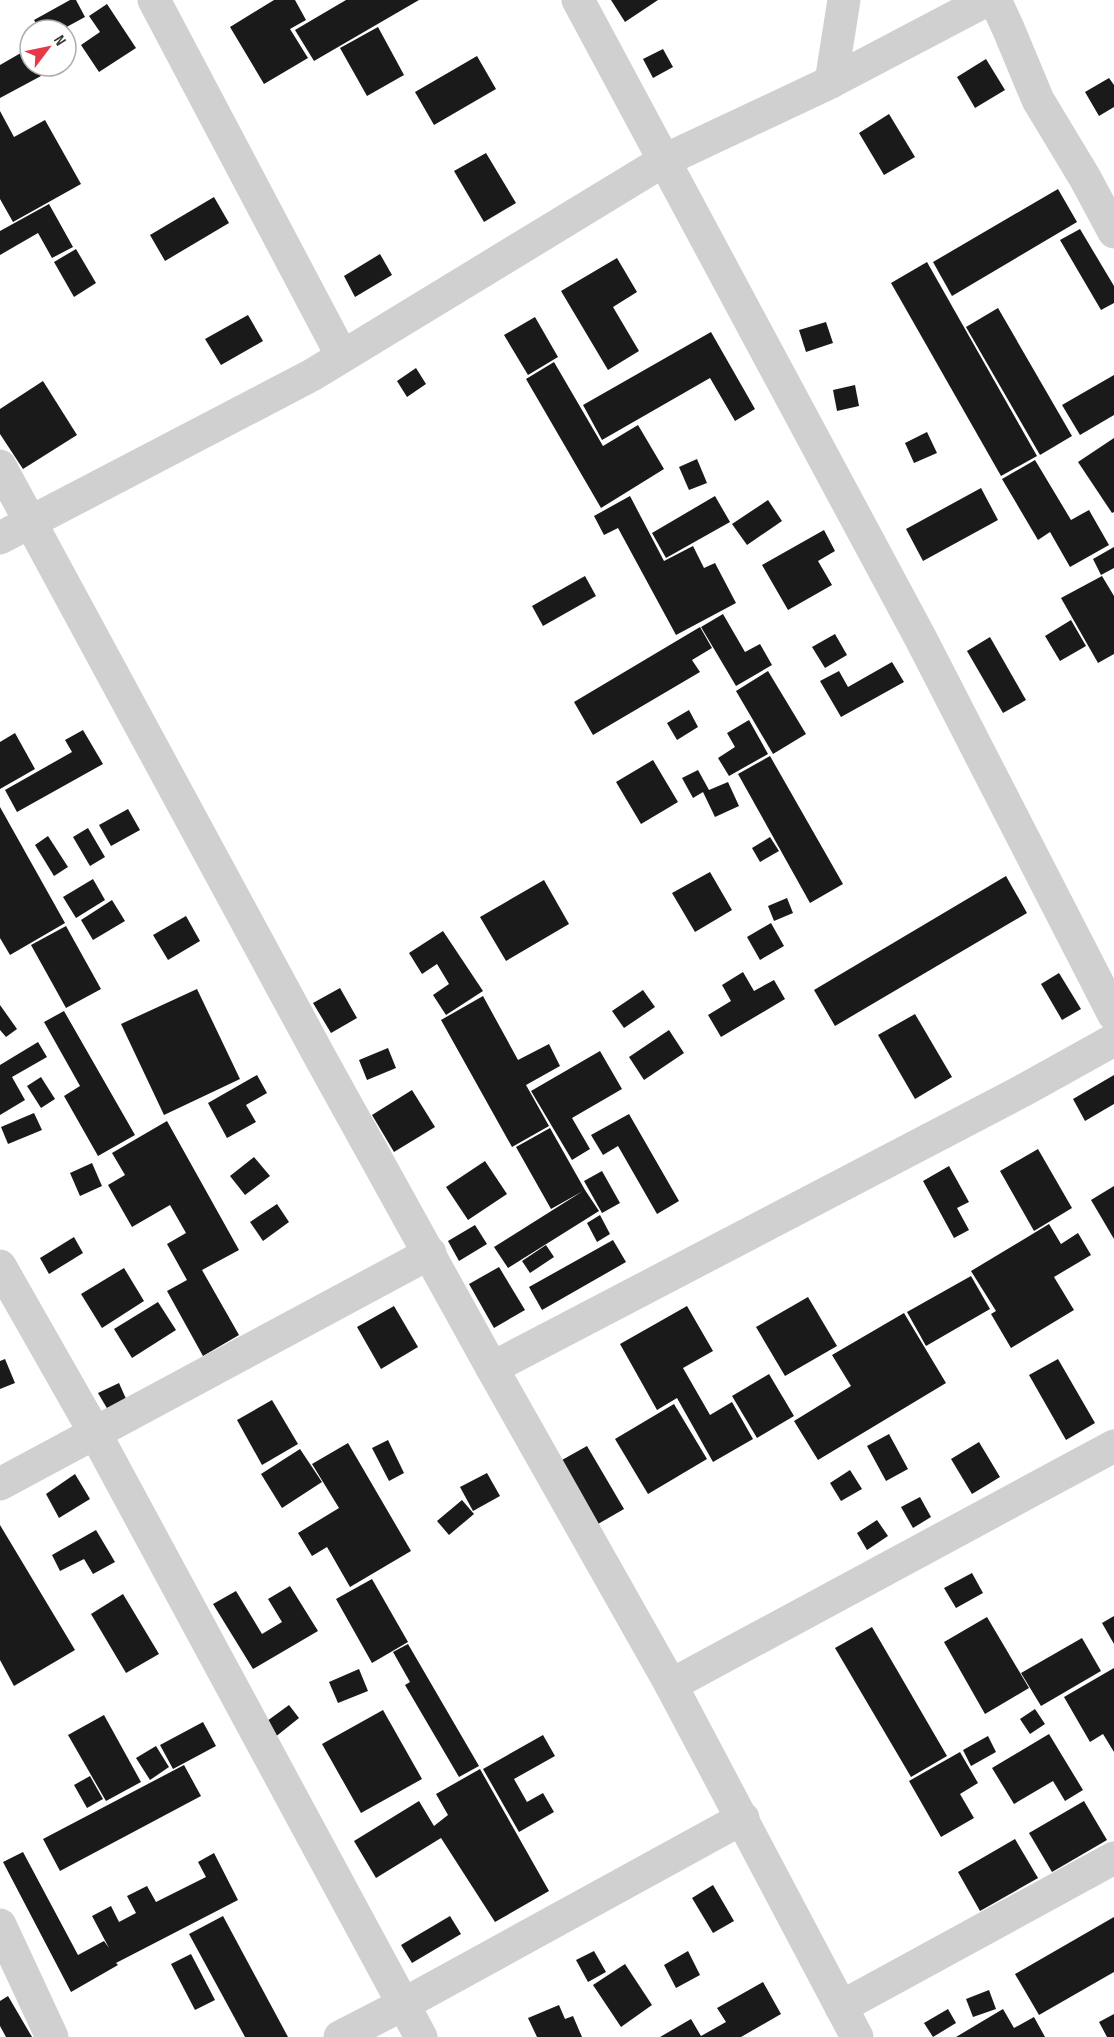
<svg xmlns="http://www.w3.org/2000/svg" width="1114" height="2037" viewBox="0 0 1114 2037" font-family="'Sofia Sans Condensed',sans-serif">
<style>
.building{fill:#1a1a1a}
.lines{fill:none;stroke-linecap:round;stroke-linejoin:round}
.street{stroke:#d0d0d0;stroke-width:33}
</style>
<rect width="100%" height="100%" fill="#fff"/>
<g class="building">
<path d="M70,0H76L85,17L61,30H40L34,20Z"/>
<path d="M274,0H295L306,20L290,29L308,58L264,84L230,27Z"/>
<path d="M346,0H419L314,61L295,30Z"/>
<path d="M611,0H658L625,22Z"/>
<path d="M107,4L136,48L99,72L81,45L100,32L89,16Z"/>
<path d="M378,27L404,75L367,96L340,48Z"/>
<path d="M663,49L673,67L653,78L643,59Z"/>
<path d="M26,50L30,57V66H35L41,76L0,98V65Z"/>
<path d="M477,56L496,89L434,125L415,92Z"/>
<path d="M986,59L1005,90L975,108L957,77Z"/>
<path d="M1109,78L1114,85V107L1099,116L1085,92Z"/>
<path d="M0,111L14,137L45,120L81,184L13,222L0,199Z"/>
<path d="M889,114L915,157L884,175L859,133Z"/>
<path d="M486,153L516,203L484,222L454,171Z"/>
<path d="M1058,189L1077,222L952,296L933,262Z"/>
<path d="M214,197L229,223L165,261L150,235Z"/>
<path d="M49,204L73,247L52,258L38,233L0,255V231Z"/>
<path d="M1080,229L1114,286V303L1101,310L1060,240Z"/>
<path d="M76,249L96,283L74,297L54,262Z"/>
<path d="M380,254L392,275L355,297L344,276Z"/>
<path d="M617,258L637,292L613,307L639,351L608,370L561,291Z"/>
<path d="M927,262L1037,456L1001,476L891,283Z"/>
<path d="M998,308L1072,436L1040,455L966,327Z"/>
<path d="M248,315L263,341L221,365L205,339Z"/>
<path d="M535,317L558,357L528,375L504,335Z"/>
<path d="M826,322L833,343L806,352L799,330Z"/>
<path d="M711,332L755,409L735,421L710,378L602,440L583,405Z"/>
<path d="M554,362L603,446L638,425L664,469L601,508L526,379Z"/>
<path d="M416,368L426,384L407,397L397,381Z"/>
<path d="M1114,375V415L1080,435L1062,405Z"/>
<path d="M43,381L77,435L23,469L0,434V409Z"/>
<path d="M855,385L859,406L837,411L833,390Z"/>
<path d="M927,432L937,453L914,463L905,443Z"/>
<path d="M1114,438V512L1112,513L1078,462Z"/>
<path d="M697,459L707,483L689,490L679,467Z"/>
<path d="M1035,460L1071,520L1089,510L1109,545L1070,567L1050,532L1038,540L1002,479Z"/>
<path d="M981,488L998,520L923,561L906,529Z"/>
<path d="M630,496L664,561L693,546L704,568L715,563L736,603L676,635L618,528L604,535L594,516Z"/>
<path d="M715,496L730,522L666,558L652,533Z"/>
<path d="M768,500L782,521L747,545L732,524Z"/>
<path d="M824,530L835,551L818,561L832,585L788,610L762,565Z"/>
<path d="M1114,547V568L1101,575L1093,559Z"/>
<path d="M585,576L596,596L543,626L532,606Z"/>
<path d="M1102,576L1114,596V654L1098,663L1061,598Z"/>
<path d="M723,614L745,652L760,644L772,665L736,686L701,627Z"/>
<path d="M1071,620L1086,646L1060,661L1045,636Z"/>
<path d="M700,627L712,648L692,660L700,672L593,735L574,702Z"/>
<path d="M835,634L847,655L825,668L812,647Z"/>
<path d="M990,637L1026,700L1003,713L967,651Z"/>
<path d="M892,662L904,682L841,717L820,681L839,671L848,687Z"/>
<path d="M768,671L806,734L773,754L736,691Z"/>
<path d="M689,710L698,727L677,740L667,723Z"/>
<path d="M749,720L768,754L729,776L718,758L735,747L727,733Z"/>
<path d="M83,730L103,764L17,812L5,790L72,752L65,740Z"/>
<path d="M15,733L35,769L0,789V742Z"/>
<path d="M770,756L843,884L810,903L738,774Z"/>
<path d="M653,760L678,802L641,824L616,782Z"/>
<path d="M698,770L709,790L728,782L739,806L715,817L703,792L693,798L682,778Z"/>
<path d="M0,807L65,923L10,955L0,938Z"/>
<path d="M128,809L140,830L111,846L99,825Z"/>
<path d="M88,828L105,857L90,866L73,837Z"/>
<path d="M48,836L68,867L54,876L35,845Z"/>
<path d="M770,837L779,851L760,862L752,848Z"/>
<path d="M710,872L732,910L695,932L672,893Z"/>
<path d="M1006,876L1027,913L835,1026L814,990Z"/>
<path d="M93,879L105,900L76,918L63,897Z"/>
<path d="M544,880L569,924L506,961L480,917Z"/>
<path d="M787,898L793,913L774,921L768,906Z"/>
<path d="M112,900L125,921L93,940L81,920Z"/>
<path d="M186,916L200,941L168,960L153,935Z"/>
<path d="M771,923L784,946L760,960L747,937Z"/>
<path d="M66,926L101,989L66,1008L31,945Z"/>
<path d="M443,931L483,991L446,1015L433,995L449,984L437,964L422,974L409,953Z"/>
<path d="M743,972L754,991L774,980L785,999L721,1037L708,1015L731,1001L722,985Z"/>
<path d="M1059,973L1081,1009L1062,1020L1041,984Z"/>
<path d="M340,988L357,1018L331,1033L313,1003Z"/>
<path d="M197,989L240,1079L164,1115L121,1024Z"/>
<path d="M643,990L655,1007L624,1028L612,1011Z"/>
<path d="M483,996L518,1060L549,1044L560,1066L526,1085L549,1126L512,1147L441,1020Z"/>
<path d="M0,1005L17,1029L6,1037L0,1030Z"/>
<path d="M64,1011L135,1135L98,1156L64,1096L80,1086L44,1022Z"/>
<path d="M915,1014L952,1077L915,1099L878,1035Z"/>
<path d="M669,1030L684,1053L644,1080L629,1057Z"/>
<path d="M38,1042L47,1057L12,1077L25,1100L0,1115V1065Z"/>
<path d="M388,1048L396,1068L367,1080L359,1060Z"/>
<path d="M600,1051L622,1089L572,1118L590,1149L572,1160L531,1091Z"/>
<path d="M257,1075L267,1093L246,1105L256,1122L227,1138L208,1103Z"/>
<path d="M1114,1075V1104L1085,1121L1073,1099Z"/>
<path d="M41,1077L55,1099L41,1108L27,1086Z"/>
<path d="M412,1090L435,1127L394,1152L372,1115Z"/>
<path d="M34,1113L42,1130L8,1144L1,1127Z"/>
<path d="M629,1114L679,1201L657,1214L618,1146L603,1155L591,1135Z"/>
<path d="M167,1121L239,1250L202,1270L239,1335L203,1356L167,1291L187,1280L167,1244L186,1233L170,1205L132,1227L108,1185L125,1175L112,1153Z"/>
<path d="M550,1128L585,1190L599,1211L508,1268L494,1247L583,1191L551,1209L516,1147Z"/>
<path d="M1038,1149L1072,1208L1034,1231L1000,1171Z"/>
<path d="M254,1157L270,1176L245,1195L230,1176Z"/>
<path d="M485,1161L507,1194L468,1220L446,1187Z"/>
<path d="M92,1163L102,1186L80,1196L70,1173Z"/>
<path d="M949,1166L969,1202L957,1208L969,1230L954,1238L923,1181Z"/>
<path d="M602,1171L620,1203L602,1213L584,1181Z"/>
<path d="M1114,1186V1239L1091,1200Z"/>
<path d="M277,1204L289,1222L263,1241L250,1222Z"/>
<path d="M600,1215L610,1234L597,1242L587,1223Z"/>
<path d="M1049,1224L1061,1244L1078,1233L1091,1255L1054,1277L1074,1310L1011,1348L991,1314L996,1311L971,1271Z"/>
<path d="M475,1225L487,1244L459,1261L448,1241Z"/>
<path d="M74,1237L83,1253L49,1274L40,1258Z"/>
<path d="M613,1240L626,1262L542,1310L529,1287Z"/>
<path d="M546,1245L554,1257L530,1273L522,1261Z"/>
<path d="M499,1267L525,1310L494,1328L469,1284Z"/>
<path d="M124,1268L144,1301L102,1328L81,1294Z"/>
<path d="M971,1276L990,1309L926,1346L907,1312Z"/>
<path d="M808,1297L837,1346L785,1376L756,1327Z"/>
<path d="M158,1302L176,1330L132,1358L114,1329Z"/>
<path d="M394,1306L418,1347L381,1369L357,1327Z"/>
<path d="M687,1306L713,1351L683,1368L710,1415L732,1402L753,1439L713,1462L677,1398L657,1410L620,1344Z"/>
<path d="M904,1313L946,1383L818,1460L794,1421L851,1386L832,1355Z"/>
<path d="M5,1359L15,1383L0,1389V1361Z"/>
<path d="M1058,1359L1095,1423L1066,1440L1029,1375Z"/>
<path d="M769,1374L794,1416L757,1438L732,1396Z"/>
<path d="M119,1383L127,1401L108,1410L98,1393Z"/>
<path d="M272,1400L298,1444L262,1465L237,1420Z"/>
<path d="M674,1404L707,1459L648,1494L615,1439Z"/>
<path d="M889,1434L908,1469L886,1481L867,1446Z"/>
<path d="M388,1440L404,1473L389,1481L372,1448Z"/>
<path d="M979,1442L1000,1477L972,1494L951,1459Z"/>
<path d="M348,1443L411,1551L350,1587L327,1547L312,1556L298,1533L339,1508L312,1464Z"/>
<path d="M587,1446L624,1509L598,1524L562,1460Z"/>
<path d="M300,1449L322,1482L282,1508L261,1474Z"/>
<path d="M850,1470L862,1489L841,1501L830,1483Z"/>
<path d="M487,1473L500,1496L473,1511L460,1487Z"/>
<path d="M75,1474L90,1499L59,1518L46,1494Z"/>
<path d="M920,1497L931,1517L913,1528L901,1507Z"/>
<path d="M462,1500L474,1514L449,1535L437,1521Z"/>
<path d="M877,1520L888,1536L867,1550L857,1533Z"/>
<path d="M0,1525L75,1650L14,1686L0,1660Z"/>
<path d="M96,1530L115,1562L93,1574L84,1559L60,1571L52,1555Z"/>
<path d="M972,1573L983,1593L956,1608L944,1588Z"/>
<path d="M372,1579L408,1642L372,1663L336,1599Z"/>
<path d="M290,1586L318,1631L253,1669L213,1604L236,1591L262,1634L282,1622L268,1599Z"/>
<path d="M123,1594L159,1654L126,1673L91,1614Z"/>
<path d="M1114,1616V1644L1102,1623Z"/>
<path d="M987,1617L1029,1688L985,1714L944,1642Z"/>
<path d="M872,1627L947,1756L911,1777L835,1648Z"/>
<path d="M1082,1638L1101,1671L1041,1706L1021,1673Z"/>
<path d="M408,1644L479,1766L459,1777L405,1685L410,1682L393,1652Z"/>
<path d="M1114,1668V1752L1103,1734L1090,1742L1064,1697Z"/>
<path d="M359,1669L368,1691L338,1703L329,1682Z"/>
<path d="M289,1705L299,1718L274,1738L263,1724Z"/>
<path d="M1035,1709L1045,1724L1030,1734L1020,1719Z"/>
<path d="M383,1710L422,1779L361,1813L322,1744Z"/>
<path d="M104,1715L141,1782L106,1801L68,1735Z"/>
<path d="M203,1722L216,1746L173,1769L160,1745Z"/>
<path d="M1049,1734L1083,1790L1065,1801L1053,1781L1014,1804L992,1768Z"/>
<path d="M543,1735L555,1756L514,1779L527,1802L543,1793L554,1812L519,1832L483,1769Z"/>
<path d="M988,1736L996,1752L971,1766L963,1750Z"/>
<path d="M156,1746L169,1767L150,1780L136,1758Z"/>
<path d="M960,1752L978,1783L960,1794L974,1818L941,1837L909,1781Z"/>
<path d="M184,1765L201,1796L60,1871L43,1839Z"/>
<path d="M480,1769L549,1891L495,1922L441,1838L376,1878L354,1841L419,1801L434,1826L448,1815L436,1794Z"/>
<path d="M90,1776L103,1799L87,1808L74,1785Z"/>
<path d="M1084,1801L1107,1840L1052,1872L1029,1833Z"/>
<path d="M1015,1839L1038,1878L980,1911L958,1872Z"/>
<path d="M23,1852L78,1955L104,1941L109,1948L92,1916L111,1906L119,1922L136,1913L127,1896L147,1886L156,1902L206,1877L198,1862L214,1853L238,1900L116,1963L118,1965L71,1992L3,1862Z"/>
<path d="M713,1885L734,1921L713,1933L692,1898Z"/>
<path d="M223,1916L288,2037H245L189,1934Z"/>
<path d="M450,1916L461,1934L412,1963L401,1945Z"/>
<path d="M1114,1917V1972L1039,2015L1015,1974Z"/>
<path d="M594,1951L606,1972L588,1982L576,1960Z"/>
<path d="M688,1951L700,1975L676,1988L664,1965Z"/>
<path d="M191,1954L215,2000L195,2010L171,1964Z"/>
<path d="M625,1964L652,2005L621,2027L593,1985Z"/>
<path d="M763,1982L781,2014L741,2037H660L691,2019L701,2036L726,2022L717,2008Z"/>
<path d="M989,1990L996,2009L973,2017L966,1999Z"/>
<path d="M8,1996L32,2037H6L0,2026V2001Z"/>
<path d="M559,2005L565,2019L573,2016L582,2037H537L528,2018Z"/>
<path d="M948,2009L956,2023L933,2037L924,2023Z"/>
<path d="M1003,2009L1014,2028L1034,2017L1045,2037H956Z"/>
<path d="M1114,2014V2037H1107L1099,2022Z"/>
</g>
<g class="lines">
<g class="street">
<path d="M154,0L342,356"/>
<path d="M578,0L921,639L1114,1015"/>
<path d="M995,0L1008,28L1038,100L1085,178L1114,232"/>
<path d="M831,82L844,0"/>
<path d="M0,466L321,1059L492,1368L671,1685L857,2037"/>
<path d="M0,538L312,375L665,160L831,82L987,0"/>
<path d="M0,1266L95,1433L421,2037"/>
<path d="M492,1368L1022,1091L1114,1040"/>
<path d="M0,1484L430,1253"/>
<path d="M671,1685L1114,1446"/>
<path d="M0,1925L52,2037"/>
<path d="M841,2007L1114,1858"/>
<path d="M340,2037L404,2004L743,1818"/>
</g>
</g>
<g transform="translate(48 48) rotate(58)"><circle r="28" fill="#ffffff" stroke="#adadad" stroke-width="1.5"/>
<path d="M0-4.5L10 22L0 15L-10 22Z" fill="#e63946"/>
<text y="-9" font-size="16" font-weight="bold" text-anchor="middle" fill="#333333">N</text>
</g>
</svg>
